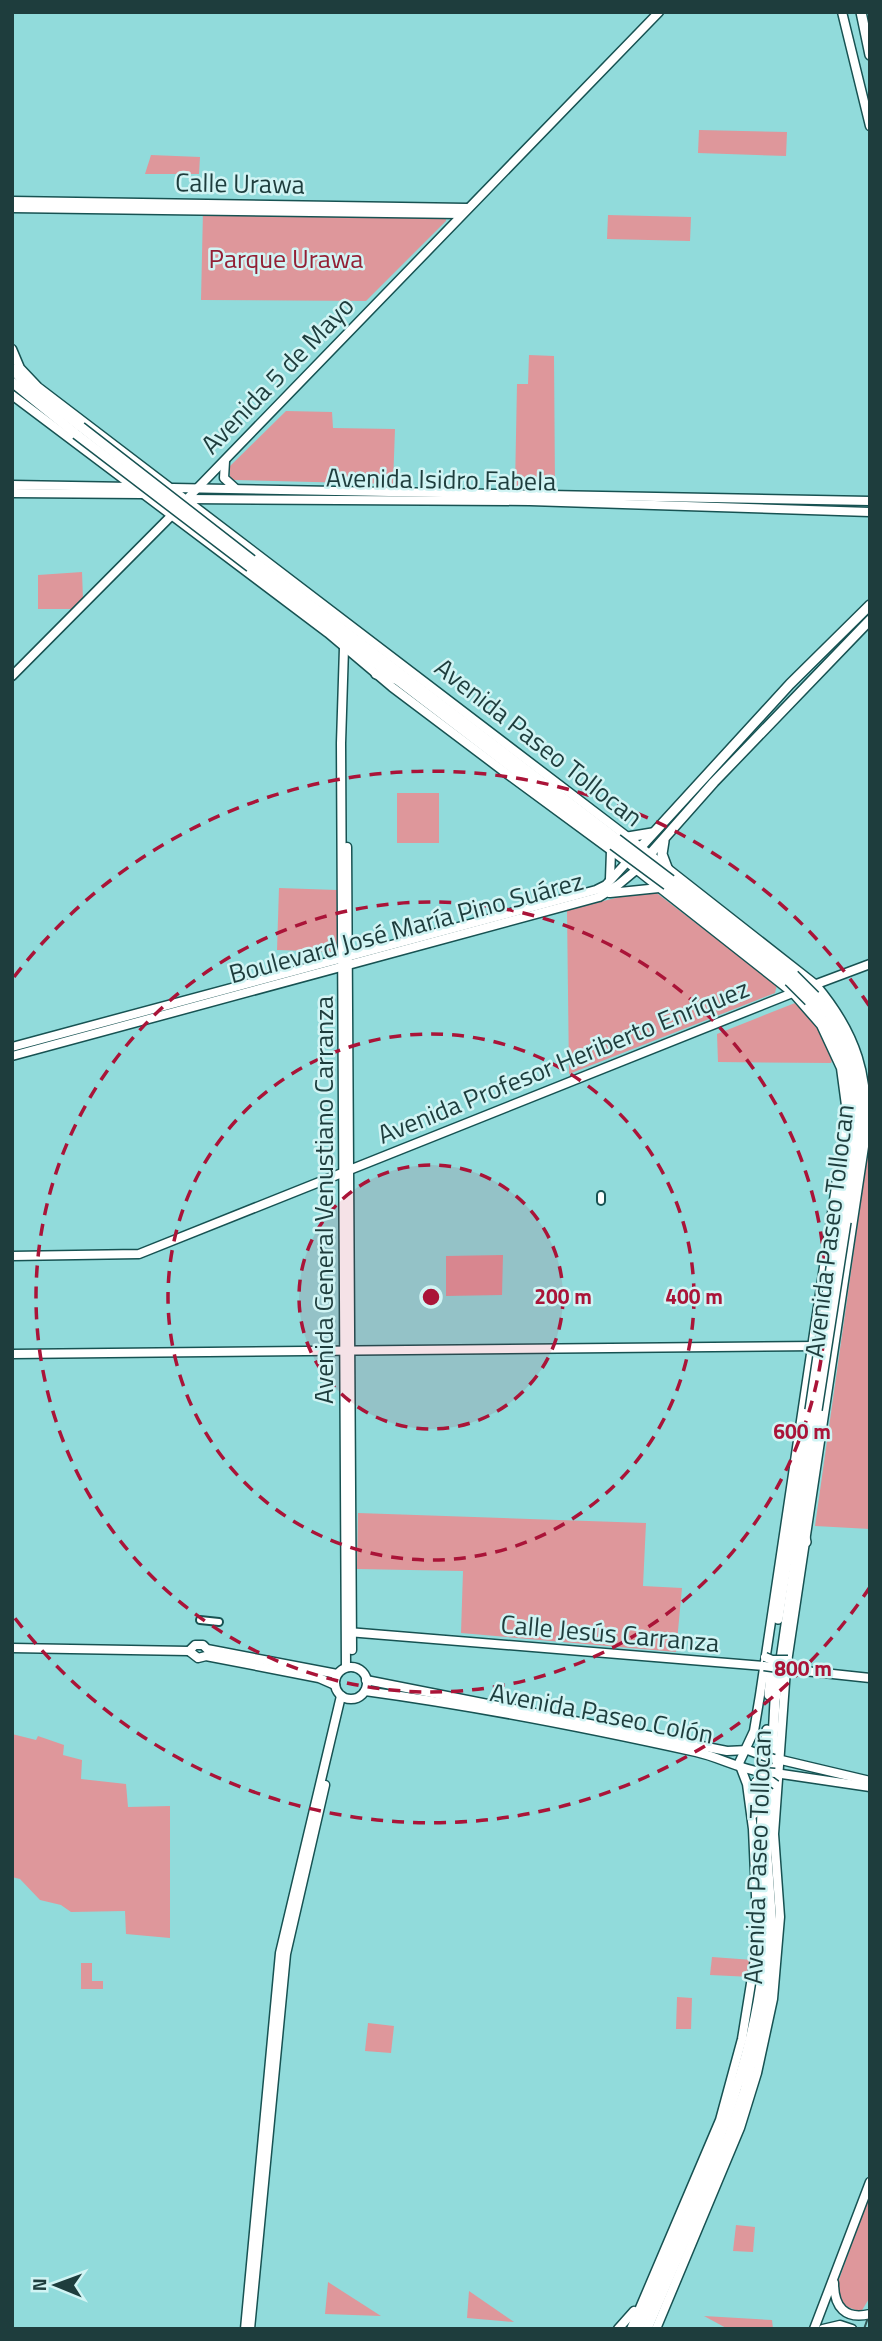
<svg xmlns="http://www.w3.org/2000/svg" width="882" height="2341" viewBox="0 0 882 2341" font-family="'Titillium Web',sans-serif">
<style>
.green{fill:#de979b}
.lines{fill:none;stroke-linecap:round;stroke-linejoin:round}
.minor-casing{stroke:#175252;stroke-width:10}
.major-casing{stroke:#175252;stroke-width:11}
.highway-casing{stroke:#175252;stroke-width:12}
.minor{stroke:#fff;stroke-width:6}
.major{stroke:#fff;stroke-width:8}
.highway{stroke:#fff;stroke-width:9}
.rail{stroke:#315656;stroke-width:2;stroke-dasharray:10 5;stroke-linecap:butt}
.major-bridge-casing{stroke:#175252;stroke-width:11;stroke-linecap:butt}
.highway-bridge-casing{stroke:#175252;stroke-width:12;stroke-linecap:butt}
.major-bridge{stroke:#fff;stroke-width:8}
.highway-bridge{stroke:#fff;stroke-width:9}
.ring{fill:none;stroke:#aa1438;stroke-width:3.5;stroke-dasharray:12 9}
.labels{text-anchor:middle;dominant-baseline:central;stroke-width:5;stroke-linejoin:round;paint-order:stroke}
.street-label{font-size:26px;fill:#1e3d3d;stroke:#d1f4f4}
.park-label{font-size:26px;fill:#932035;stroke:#d1f4f4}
.centre{fill:#aa1438;stroke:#d1f4f4;stroke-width:3.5}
.ring-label{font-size:21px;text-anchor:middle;font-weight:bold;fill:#aa1438;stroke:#d1f4f4;stroke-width:5;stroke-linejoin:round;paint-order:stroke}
</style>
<rect width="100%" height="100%" fill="#91dbdb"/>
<g class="green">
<path d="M699,130L787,132L786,156L698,153Z"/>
<path d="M151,155L200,157L199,174H145Z"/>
<path d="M203,211L446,216V221L366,301L201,300Z"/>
<path d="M608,215L691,217L690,241L607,239Z"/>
<path d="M529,355L554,356L555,487H515L517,384H528Z"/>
<path d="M286,411L332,412L333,428L395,429L393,484L234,480L230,478V466Z"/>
<path d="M82,572L83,599L72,609H38V575Z"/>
<rect x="397" y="793" width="42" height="50"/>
<path d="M279,888L337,890L338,952L277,950Z"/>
<path d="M644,891H654L777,985L775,993L569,1074L567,910Z"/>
<path d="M795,1003L810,1014L833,1058L831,1063L718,1062L717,1034Z"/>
<path d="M870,1137V1529L815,1526Z"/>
<path d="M503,1255L502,1295L446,1296V1256Z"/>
<path d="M358,1513L646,1523L643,1586L682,1588L676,1652L461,1633L463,1571L357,1569Z"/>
<path d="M12,1734L36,1740L38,1736L64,1745L63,1755L82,1760L81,1779L126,1784L128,1807L170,1806V1938L126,1934L125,1911L71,1912L61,1905L40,1900L20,1879L12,1877Z"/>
<path d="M712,1957L753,1960L752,1977L710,1975Z"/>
<path d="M81,1963H92V1981H103V1989H81Z"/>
<path d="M677,1997L692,1998L691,2029H676Z"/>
<path d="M368,2023L394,2026L391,2053L365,2051Z"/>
<path d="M870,2194V2297L861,2312L845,2306L837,2296V2285Z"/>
<path d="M736,2225L755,2227L753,2252L733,2251Z"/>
<path d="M328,2282L381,2316L325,2314Z"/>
<path d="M469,2291L514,2322L467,2318Z"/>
<path d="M704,2316L772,2320L773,2329H728Z"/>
</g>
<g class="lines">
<g class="minor-casing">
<g id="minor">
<path d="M601,1195V1201"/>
<path d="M200,1620L219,1622"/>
</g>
</g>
<g class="major-casing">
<g id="major">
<path d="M842,12L870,126"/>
<path d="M12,201L467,208"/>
<path d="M12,208L462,214"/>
<path d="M12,349L20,368L38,387L625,835L816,985C857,1034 870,1077 865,1140L786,1669L774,1834L780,1917L773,1999L757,2073L740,2128L656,2329"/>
<path d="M12,395L328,633L392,687L506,773L627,862L793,993L821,1025L841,1068L847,1113L760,1695L754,1731L739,1763L747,1784L753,1829L758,1940L742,2039L720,2120L631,2329"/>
<path d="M225,461L224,478L235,488"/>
<path d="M12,485L132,487"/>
<path d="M173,488L870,501"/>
<path d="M12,493L142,494"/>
<path d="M187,499L530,501L870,512"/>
<path d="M184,502L659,12"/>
<path d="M344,648L341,743L346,1667"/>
<path d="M12,676L173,514"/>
<path d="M347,847L352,1650"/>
<path d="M610,879L611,851"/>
<path d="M610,893L659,888"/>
<path d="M814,985L870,964"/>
<path d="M12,1047L596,890L606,885L627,862"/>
<path d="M12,1056L599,897L618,885L636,870"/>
<path d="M12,1256L139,1254L795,992"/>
<path d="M12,1354L819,1346"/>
<path d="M348,1632L764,1666"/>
<path d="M12,1648L189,1651"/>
<path d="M189,1651L195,1645H203L207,1649L337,1674"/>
<path d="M189,1651L198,1658L206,1656L319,1678L335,1685"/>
<circle cx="351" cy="1683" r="16"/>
<path d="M786,1669L870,1678"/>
<path d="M366,1680L727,1751L748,1750L761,1755"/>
<path d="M365,1691C476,1706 587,1728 696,1752C719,1757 739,1769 762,1772"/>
<path d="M777,1759L870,1781"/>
<path d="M775,1773L870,1787"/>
<path d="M754,1814L756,1782"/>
<path d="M834,2283C834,2307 845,2320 870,2314"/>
<path d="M245,2329L280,1953L341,1696"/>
<path d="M250,2329L286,1954L325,1785"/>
<path d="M618,2329L634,2311"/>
<path d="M814,2329L870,2182"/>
<path d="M823,2329L840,2325L852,2329"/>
</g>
</g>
<g class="highway-casing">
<g id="highway">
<path d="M861,12L870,55"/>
<path d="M12,368L26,385L81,427"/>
<path d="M12,382L76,434"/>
<path d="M252,560L617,839"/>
<path d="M250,567L613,845"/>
<path d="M376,674L395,679"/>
<path d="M628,837L652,833"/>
<path d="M664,841L662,854L668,870"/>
<path d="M627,862L790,684L870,605"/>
<path d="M636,870L714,782L870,620"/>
<path d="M671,880L794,975"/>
<path d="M667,885L789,981"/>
<path d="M815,996C877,1070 859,1135 846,1222"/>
<path d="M809,1001C871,1076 851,1134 838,1221"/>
<path d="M802,1524L806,1542"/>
<path d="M778,1619L810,1410"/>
<path d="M769,1695L772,1661"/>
<path d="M638,2329C688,2213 748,2096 763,1969C767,1930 761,1891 761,1852C761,1812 764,1771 767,1730"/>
<path d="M647,2329L729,2136L745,2090L766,2000L772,1926L767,1857L775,1701L817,1410"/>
</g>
</g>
<use href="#minor" class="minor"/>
<use href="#major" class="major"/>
<use href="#highway" class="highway"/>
<path class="rail" d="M864,2329L870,2312"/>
<g class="major-bridge-casing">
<g id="major-bridge">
<path d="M765,1657L772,1660H788"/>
<path d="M764,1666L786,1669"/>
<path d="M761,1755L774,1759"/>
<path d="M762,1772L775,1773"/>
<path d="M756,1782L768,1779L776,1785"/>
</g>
</g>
<g class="highway-bridge-casing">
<g id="highway-bridge">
<path d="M81,427L252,560"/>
<path d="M76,434L250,567"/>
<path d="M617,839L671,880"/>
<path d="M613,845L667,885"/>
<path d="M794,975L815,996"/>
<path d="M789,981L809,1001"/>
<path d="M810,1410L838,1221"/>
<path d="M817,1410L846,1222"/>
</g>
</g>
<use href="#major-bridge" class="major-bridge"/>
<use href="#highway-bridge" class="highway-bridge"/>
</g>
<circle cx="431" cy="1297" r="132" fill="#aa1438" fill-opacity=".12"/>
<g class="ring">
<circle cx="431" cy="1297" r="132"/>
<circle cx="431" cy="1297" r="263"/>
<circle cx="431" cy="1297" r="395"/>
<path d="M870 1587A526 526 0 0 1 14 1617M14 977A526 526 0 0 1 870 1007"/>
</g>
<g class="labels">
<g class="street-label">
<text transform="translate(240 183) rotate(1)">Calle Urawa</text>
<text transform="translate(277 375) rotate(-46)">Avenida 5 de Mayo</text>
<text transform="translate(441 479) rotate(1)">Avenida Isidro Fabela</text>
<text transform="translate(539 742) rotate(38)">Avenida Paseo Tollocan</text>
<text transform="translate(406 927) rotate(-15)">Boulevard José María Pino Suárez</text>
<text transform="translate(563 1061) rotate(-22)">Avenida Profesor Heriberto Enríquez</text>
<text transform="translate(323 1200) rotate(-90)">Avenida General Venustiano Carranza</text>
<text transform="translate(829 1231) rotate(-83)">Avenida Paseo Tollocan</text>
<text transform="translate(610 1633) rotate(5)">Calle Jesús Carranza</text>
<text transform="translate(602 1713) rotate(11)">Avenida Paseo Colón</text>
<text transform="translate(757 1857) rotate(-88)">Avenida Paseo Tollocan</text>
</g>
<g class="park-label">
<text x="286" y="258">Parque Urawa</text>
</g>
</g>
<circle cx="431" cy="1297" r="10" class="centre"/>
<g class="ring-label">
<text x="563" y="1304">200 m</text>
<text x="694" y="1304">400 m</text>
<text x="802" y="1439">600 m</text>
<text x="803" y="1676">800 m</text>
</g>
<rect width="882" height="2341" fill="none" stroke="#1e3d3d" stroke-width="28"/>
<g transform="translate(56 2285) rotate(271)" stroke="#d1f4f4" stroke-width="5" paint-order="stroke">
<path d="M0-5L12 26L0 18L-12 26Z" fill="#1e3d3d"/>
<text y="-10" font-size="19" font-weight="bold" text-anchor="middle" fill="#1e3d3d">N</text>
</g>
</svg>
